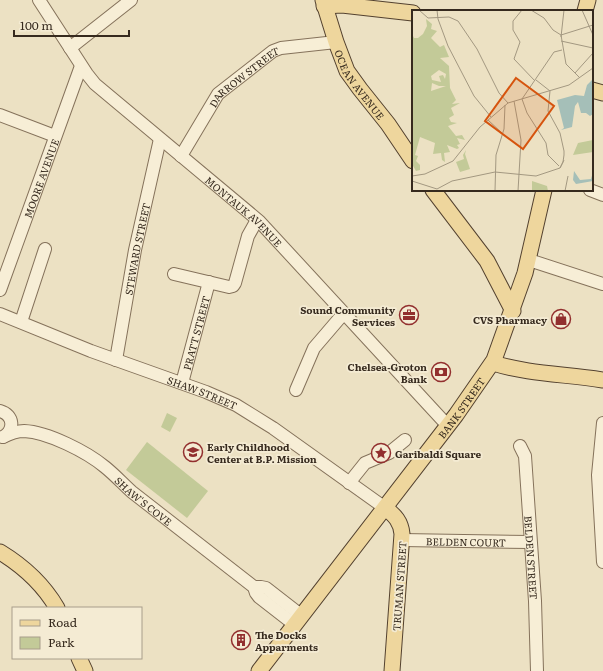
<svg xmlns="http://www.w3.org/2000/svg" width="603" height="671" viewBox="0 0 603 671" font-family="Literata,serif">
<style>
.green{fill:#c3ca98}
.lines{fill:none;stroke-linecap:round;stroke-linejoin:round}
.minor-casing{stroke:#85725b;stroke-width:14}
.major-casing{stroke:#53412f;stroke-width:17}
.minor{stroke:#f7eed6;stroke-width:12}
.major{stroke:#eed69d;stroke-width:15}
.labels{text-anchor:middle;dominant-baseline:central;stroke-width:3.5;stroke-linejoin:round;paint-order:stroke}
.street-label{font-size:10px;fill:#362a1e;stroke:#f4ebd3}
.poi-label{font-size:10px;font-weight:bold;fill:#362a1e;stroke:#f4ebd3;text-anchor:end}
.inset-road{fill:none;stroke:#a39881;stroke-width:1}
.view{fill:#d6540e;fill-opacity:0.15;stroke:#d6540e;stroke-width:2}
.inset-edge{fill:none;stroke:#362a1e;stroke-width:2}
</style>
<rect width="100%" height="100%" fill="#ece1c3"/>
<g class="green">
<path d="M167,413L177,418L170,432L161,427Z"/>
<path d="M147,442L208,491L187,518L126,470Z"/>
</g>
<g class="lines">
<g class="minor-casing">
<g id="minor">
<path id="s1" d="M39,0L87,74L95,84L259,221L448,426"/>
<path d="M70,48L131,0"/>
<path d="M0,115L55,136"/>
<path id="s2" d="M181,156L218,94L273,51L281,48L336,42"/>
<path d="M590,190L603,195"/>
<path d="M529,260L603,284"/>
<path d="M174,274L229,287L233,286L235,283L248,236L257,220"/>
<path id="s3" d="M0,290L81,66"/>
<path id="s4" d="M0,314L91,351L206,392L236,405L273,428L385,508"/>
<path d="M21,322L45,249"/>
<path id="s5" d="M116,360L135,250L160,139"/>
<path id="s6" d="M182,383L209,282"/>
<path d="M296,390L314,348L344,313"/>
<path d="M0,411C14,415 15,430 3,437"/>
<path d="M603,423L598,475L603,562"/>
<path id="s7" d="M3,437C9,434 17,431 24,431C48,432 87,452 105,467C115,475 123,484 132,492L254,587L256,593L259,597L295,625"/>
<path id="s8" d="M520,446L525,456L535,601L537,671"/>
<path d="M349,483L365,463L389,453L405,440"/>
<path id="s9" d="M402,540L530,542"/>
<path d="M254,587H261L266,588L302,616"/>
</g>
</g>
<g class="major-casing">
<g id="major">
<path id="s10" d="M323,0L336,42L347,71L360,89L388,124L413,161"/>
<path d="M324,6L342,5L413,13"/>
<path d="M585,11L588,0"/>
<path d="M592,90L603,93"/>
<path d="M433,190L487,261L513,311"/>
<path d="M493,363C528,374 566,374 603,380"/>
<path d="M385,508C395,515 401,522 402,534L392,671"/>
<path d="M0,552C23,566 43,584 57,608"/>
<path d="M79,658L85,671"/>
<path id="s11" d="M259,671L456,415L494,360L525,273L544,190"/>
</g>
</g>
<use href="#minor" class="minor"/>
<use href="#major" class="major"/>
</g>
<defs>
<g id="office-ring" transform="scale(1)"><circle r="9.5" fill="#f4ebd3" stroke="#922f2e" stroke-width="1.5"/><path d="M-6-3h4V-5.5h4V-3h4V5H-6ZM-1-4.5V-3h2v-1.5ZM-6 0V1H6V0Z" fill="#922f2e"/></g>
<g id="shop-ring" transform="scale(1)"><circle r="9.5" fill="#f4ebd3" stroke="#922f2e" stroke-width="1.5"/><path d="M-5-2.5h2.3a2.7 3.5 0 0 1 5.4 0H5L5.5 6h-11ZM-1.5-2.5h3a1.5 2.3 0 0 0-3 0Z" fill="#922f2e"/></g>
<g id="bank-ring" transform="scale(1)"><circle r="9.5" fill="#f4ebd3" stroke="#922f2e" stroke-width="1.5"/><path d="M-6-4H6V4H-6ZM0-2.3a2.3 2.3 0 1 0 0 4.6a2.3 2.3 0 1 0 0-4.6Z" fill="#922f2e"/></g>
<g id="school-ring" transform="scale(1)"><circle r="9.5" fill="#f4ebd3" stroke="#922f2e" stroke-width="1.5"/><path d="M0-5L7-2L0 1L-7-2ZM-4 1L0 2.5L4 1V4Q0 6-4 4Z" fill="#922f2e"/></g>
<g id="sight-ring" transform="scale(1)"><circle r="9.5" fill="#f4ebd3" stroke="#922f2e" stroke-width="1.5"/><path d="M0-6L1.8-2.2L6-1.7L2.9 1.2L3.7 5.4L0 3.3L-3.7 5.4L-2.9 1.2L-6-1.7L-1.8-2.2Z" fill="#922f2e"/></g>
<g id="building-ring" transform="scale(1)"><circle r="9.5" fill="#f4ebd3" stroke="#922f2e" stroke-width="1.5"/><path d="M-4-6H4V6H1V3H-1V6H-4ZM-2.5-4.3h1.7v1.8h-1.7ZM.8-4.3h1.7v1.8H.8ZM-2.5-1h1.7V.8h-1.7ZM.8-1h1.7V.8H.8Z" fill="#922f2e"/></g>
</defs>
<g fill-rule="evenodd">
<use href="#office-ring" x="409" y="315"/>
<use href="#shop-ring" x="561" y="319"/>
<use href="#bank-ring" x="441" y="372"/>
<use href="#school-ring" x="193" y="452"/>
<use href="#sight-ring" x="381" y="453"/>
<use href="#building-ring" x="241" y="640"/>
</g>
<g class="labels">
<g class="street-label">
<text stroke="none"><textPath href="#s2" startOffset="103">DARROW STREET</textPath></text>
<text stroke="none"><textPath href="#s10" startOffset="93">OCEAN AVENUE</textPath></text>
<text stroke="none"><textPath href="#s3" startOffset="119">MOORE AVENUE</textPath></text>
<text stroke="none"><textPath href="#s1" startOffset="297">MONTAUK AVENUE</textPath></text>
<text stroke="none"><textPath href="#s5" startOffset="113">STEWARD STREET</textPath></text>
<text stroke="none"><textPath href="#s6" startOffset="52">PRATT STREET</textPath></text>
<text stroke="none"><textPath href="#s4" startOffset="217">SHAW STREET</textPath></text>
<text stroke="none"><textPath href="#s11" startOffset="332">BANK STREET</textPath></text>
<text stroke="none"><textPath href="#s7" startOffset="163">SHAW'S COVE</textPath></text>
<text stroke="none"><textPath href="#s9" startOffset="64">BELDEN COURT</textPath></text>
<text stroke="none"><textPath href="#s8" startOffset="113">BELDEN STREET</textPath></text>
<text transform="translate(399 586) rotate(-86)">TRUMAN STREET</text>
</g>
<g class="poi-label">
<text x="395" y="309">Sound Community<tspan x="395" dy="12">Services</tspan></text>
<text x="547" y="319">CVS Pharmacy</text>
<text x="427" y="366">Chelsea-Groton<tspan x="427" dy="12">Bank</tspan></text>
<text x="207" y="446" text-anchor="start">Early Childhood<tspan x="207" dy="12">Center at B.P. Mission</tspan></text>
<text x="395" y="453" text-anchor="start">Garibaldi Square</text>
<text x="255" y="634" text-anchor="start">The Docks<tspan x="255" dy="12">Apparments</tspan></text>
</g>
</g>
<g transform="translate(412 10)">
<rect width="181" height="181" fill="#ece1c3"/>
<path d="M14,9L20,14L19,19L25,21L19,28L28,37L32,35L37,47L28,48L37,56L38,78L44,90L40,94L48,93L39,98L42,105L37,108L39,112L45,113L36,116L44,126L50,125L53,130L45,128L48,134L45,135L47,138L45,139L35,135L38,142L32,143L33,152L30,150L29,143L21,144L23,133L8,127L3,145L6,146L4,151L8,155V160L4,161L0,154V24L2,28H6L11,24L15,16ZM27,60L34,64L33,69L31,65L27,66L29,72L20,70L19,66ZM20,73L27,76H34L19,81ZM181,130V142L161,145L166,133ZM54,140L53,144L58,159L48,162L44,152L52,149L51,145ZM120,171L135,176L136,181H120Z" fill="#c3ca98" fill-rule="evenodd"/>
<path d="M181,69V104L178,106L174,103H169L166,92L163,96L160,117L149,120L152,118L145,90L163,85L172,86L175,75ZM162,161L168,170L179,169L181,162V171L164,174L161,170Z" fill="#a5bfb8"/>
<path class="inset-road" d="M7,0L16,8L37,7L46,11L65,39L87,83L96,93M25,0L26,9L36,36L62,86L79,107M110,0L101,11V20L108,32L102,49L123,71M119,0L132,8L141,20L149,25M170,0L181,25M149,25L154,54L168,68M149,25L181,15M149,27L152,0M149,31L181,38M163,63L181,43M124,70L138,81M138,81L136,101L148,123L152,141V145L151,152L148,158L152,150M110,89L115,103L134,133L136,145L147,156M110,89L142,42L150,40M102,91L109,130L106,181M76,110L91,124M83,162L124,166L148,158M0,166L13,164L41,151L68,117L96,93L157,75L181,58M0,171L25,179L40,171L83,162M83,181L84,145L92,119L93,95M153,181L156,166"/>
<path class="view" d="M104,68L142,96L111,139L73,111Z"/>
<rect width="181" height="181" class="inset-edge"/>
</g>
<rect x="12" y="607" width="130" height="52" fill="#f4ebd3" stroke="#a89e8b"/>
<rect x="20" y="620" width="20" height="6" fill="#eed69d" stroke="#a89e8b"/>
<text x="48" y="627" font-size="12" fill="#362a1e">Road</text>
<rect x="20" y="637" width="20" height="12" fill="#c3ca98" stroke="#a89e8b"/>
<text x="48" y="647" font-size="12" fill="#362a1e">Park</text>
<path d="M14 30v6h115v-6" fill="none" stroke="#362a1e" stroke-width="2"/>
<text x="20" y="30" font-size="12" fill="#362a1e" stroke="#f4ebd3" stroke-width="3" paint-order="stroke">100 m</text>
</svg>
